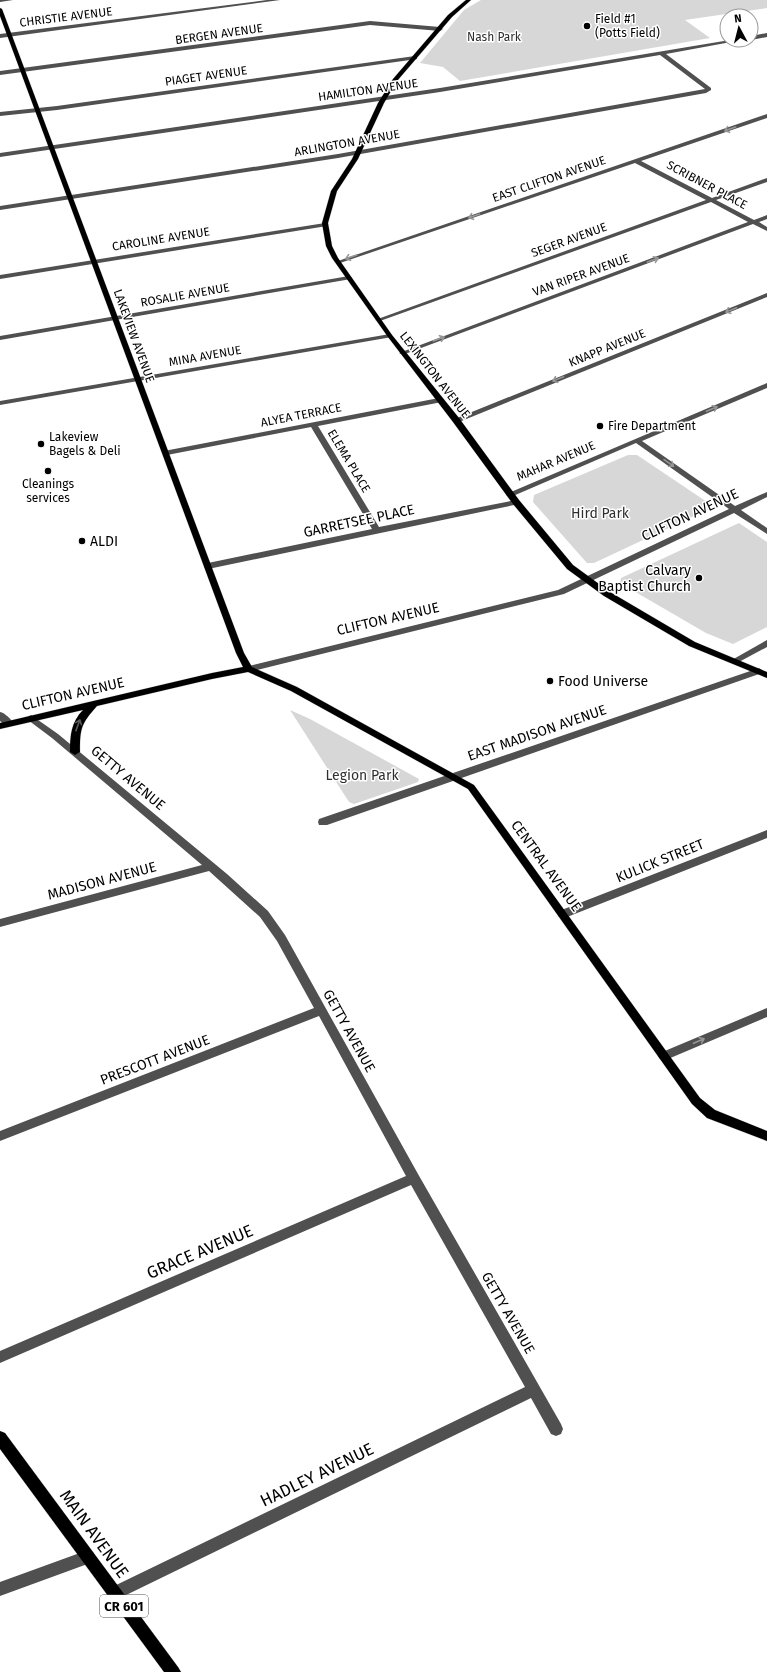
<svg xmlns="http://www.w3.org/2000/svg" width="767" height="1672" viewBox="0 0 767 1672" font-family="'Fira Sans',sans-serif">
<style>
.green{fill:#d7d7d7}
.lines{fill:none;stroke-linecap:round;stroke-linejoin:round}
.major-casing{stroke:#dbdbdb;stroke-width:1}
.minor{fill:#505050;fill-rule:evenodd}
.major{fill:#000;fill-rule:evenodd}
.oneway{stroke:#969696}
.oneway2{stroke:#595959}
.poi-dot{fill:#000;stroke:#fff;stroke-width:1.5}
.labels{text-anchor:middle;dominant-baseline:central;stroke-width:3;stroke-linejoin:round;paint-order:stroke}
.far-street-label{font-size:12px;fill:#000;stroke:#fff}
.far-poi-label{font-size:12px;fill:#000;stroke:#fff;text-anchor:start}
.far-park-label{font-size:12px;fill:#2e2e2e;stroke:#fff}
.shield{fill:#fff;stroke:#4c4c4c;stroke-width:1}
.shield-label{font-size:13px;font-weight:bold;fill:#000}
.park-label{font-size:14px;fill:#2e2e2e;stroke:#fff}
.street-label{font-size:14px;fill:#000;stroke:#fff}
.poi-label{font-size:14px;fill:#000;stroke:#fff;text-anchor:start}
.near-street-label{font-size:17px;fill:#000;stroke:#fff}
</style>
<rect width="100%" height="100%" fill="#fff"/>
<g class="green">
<path d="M481,0H767V8L685,20L710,38L460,81L443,67L420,63L464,10Z"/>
<path d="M628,455H637L710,504L709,509L594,563H587L533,502L534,495Z"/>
<path d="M739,523L767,542V627L733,644L706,633L620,583L621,578Z"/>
<path d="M290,710L310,719L419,779L418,782L354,804L349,802Z"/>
</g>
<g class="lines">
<g class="major-casing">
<g id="major">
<path d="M466,0H471L452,17L397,81L384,103L358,159L337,191L328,223L332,246L338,258L392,335L459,418L519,500L573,565L610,592L695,642L767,672V678L689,646L604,596L567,569L513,504L453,422L388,337L332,258L326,246L322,223L331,191L352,159L378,103L393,79L448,15Z"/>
<path d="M0,8L2,9L244,653L252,667L297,687L474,785L700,1098L715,1110L767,1131V1141L707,1118L692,1104L468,789L291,691L248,672L212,679L97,706C81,724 80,728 80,752L75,755L70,752C70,736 71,722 83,710L0,729V723L212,673L243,667L236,653L0,16Z"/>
<path d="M0,1431L5,1433L178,1667L181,1672H164L0,1449Z"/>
</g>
</g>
<g class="minor">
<path d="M0,0H13L0,2Z"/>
<path d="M267,0H280L0,38V34Z"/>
<path d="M370,21L440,27L443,29L440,31L370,25L0,75V71Z"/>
<path d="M767,33V37L751,40V36Z"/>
<path d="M730,40H742L666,54L711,88V90L706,93L338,158L0,210V206L338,154L705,89L660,55L440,92L0,157V153L440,88Z"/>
<path d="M415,56L417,57V59L57,110L0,116V112L57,106Z"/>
<path d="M767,114V118L641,161L712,198L767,178V182L716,200L754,220L767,215V219L759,222L767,227V231L753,224L405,354H401L399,353L748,222L711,202L380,321L375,320L706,200L635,163L340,263L335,262Z"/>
<path d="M325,223L327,224V226L0,279V275Z"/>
<path d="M349,276L352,278L351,279L0,340V336Z"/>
<path d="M767,293V297L459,422H456L452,420Z"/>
<path d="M390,334L392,335V337L0,405V401Z"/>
<path d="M767,383V388L642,441L735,506L767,492V497L741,510L767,528V534L734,513L564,594L249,672L245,669L249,666L558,590L729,509L636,443L513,496H507L506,494Z"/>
<path d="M439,398H442V402L318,426L379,527L516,500L520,502L519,504L208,569L205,568L204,566L205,564L208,563L372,529L311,427L167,455L163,453L164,451Z"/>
<path d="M767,640V647L737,663H731L730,661Z"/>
<path d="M759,668L763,671L762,673L327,825H319L318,822L319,819Z"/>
<path d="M0,712C5,713 11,719 14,724L12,726H6L0,721Z"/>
<path d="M31,715L58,734L227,874L268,911L285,935L418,1174L561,1424L563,1429L561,1434L556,1436L551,1434L531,1398L120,1598L115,1600L110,1598L108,1593L110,1588L525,1387L411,1185L0,1363V1351L406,1176L319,1016L0,1141V1131L314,1008L277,941L260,917L209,871L0,927V919L202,865L52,738L28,720L26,718Z"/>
<path d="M767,830V838L567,917H559L558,914L559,911Z"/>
<path d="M767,1008V1017L668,1059L664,1061L660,1059L658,1056L660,1053Z"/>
<path d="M88,1550L93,1552L95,1557L93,1562L0,1596V1582Z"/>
</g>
<use href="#major" class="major"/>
</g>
<defs><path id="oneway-shaft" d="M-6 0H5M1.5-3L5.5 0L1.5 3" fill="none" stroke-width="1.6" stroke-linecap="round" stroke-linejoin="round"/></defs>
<g class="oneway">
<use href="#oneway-shaft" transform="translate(730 129) rotate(161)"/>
<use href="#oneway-shaft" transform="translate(474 216) rotate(161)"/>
<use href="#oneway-shaft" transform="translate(351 257) rotate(161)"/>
<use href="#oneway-shaft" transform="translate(653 260) rotate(-20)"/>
<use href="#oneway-shaft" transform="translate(731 310) rotate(158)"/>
<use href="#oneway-shaft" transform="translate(439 339) rotate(-20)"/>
<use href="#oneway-shaft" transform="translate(558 379) rotate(158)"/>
<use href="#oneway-shaft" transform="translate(712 409) rotate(-23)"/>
<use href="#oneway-shaft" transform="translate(669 463) rotate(35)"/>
<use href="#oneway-shaft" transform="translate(699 1041) rotate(-23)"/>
</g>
<use class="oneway2" href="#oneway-shaft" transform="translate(78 725) rotate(-70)"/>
<g class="poi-dot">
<circle cx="587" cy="26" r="4"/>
<circle cx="600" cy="426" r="4"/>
<circle cx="41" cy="444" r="4"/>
<circle cx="48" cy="471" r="4"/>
<circle cx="82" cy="541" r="4"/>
<circle cx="699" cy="578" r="4"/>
<circle cx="550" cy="681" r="4"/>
</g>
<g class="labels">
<g class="far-street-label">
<text transform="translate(66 17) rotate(-7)">CHRISTIE AVENUE</text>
<text transform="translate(219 34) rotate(-8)">BERGEN AVENUE</text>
<text transform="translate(206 76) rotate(-8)">PIAGET AVENUE</text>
<text transform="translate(368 90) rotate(-8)">HAMILTON AVENUE</text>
<text transform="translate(347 143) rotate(-10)">ARLINGTON AVENUE</text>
<text transform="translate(549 179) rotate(-19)">EAST CLIFTON AVENUE</text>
<text transform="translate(707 185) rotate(28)">SCRIBNER PLACE</text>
<text transform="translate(161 239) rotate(-9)">CAROLINE AVENUE</text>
<text transform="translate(569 240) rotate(-20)">SEGER AVENUE</text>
<text transform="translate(581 275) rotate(-20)">VAN RIPER AVENUE</text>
<text transform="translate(185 295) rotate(-10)">ROSALIE AVENUE</text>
<text transform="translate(134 336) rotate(70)">LAKEVIEW AVENUE</text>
<text transform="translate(607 348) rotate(-22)">KNAPP AVENUE</text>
<text transform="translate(205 356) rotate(-10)">MINA AVENUE</text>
<text transform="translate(435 375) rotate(52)">LEXINGTON AVENUE</text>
<text transform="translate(301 415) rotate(-11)">ALYEA TERRACE</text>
<text transform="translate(349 461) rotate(59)">ELEMA PLACE</text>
<text transform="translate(556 461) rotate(-23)">MAHAR AVENUE</text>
</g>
<g class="far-poi-label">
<text x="595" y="19">Field #1<tspan x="595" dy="14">(Potts Field)</tspan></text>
<text x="608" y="426">Fire Department</text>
<text x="49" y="437">Lakeview<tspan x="49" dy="14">Bagels &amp; Deli</tspan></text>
<text x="48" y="484" text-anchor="middle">Cleanings<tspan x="48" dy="14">services</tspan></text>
</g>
<g class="far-park-label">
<text x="494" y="37">Nash Park</text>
</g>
<rect class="shield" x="100" y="1595" width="48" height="22" rx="3"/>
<g class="shield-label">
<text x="124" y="1606">CR 601</text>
</g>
<g class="park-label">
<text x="600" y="513">Hird Park</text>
<text x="362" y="775">Legion Park</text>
</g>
<g class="street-label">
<text transform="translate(690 515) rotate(-25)">CLIFTON AVENUE</text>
<text transform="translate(359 521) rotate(-12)">GARRETSEE PLACE</text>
<text transform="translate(388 619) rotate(-13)">CLIFTON AVENUE</text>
<text transform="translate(73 694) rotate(-13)">CLIFTON AVENUE</text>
<text transform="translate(537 733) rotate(-19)">EAST MADISON AVENUE</text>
<text transform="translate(128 778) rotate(40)">GETTY AVENUE</text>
<text transform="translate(660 861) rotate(-22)">KULICK STREET</text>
<text transform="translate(546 866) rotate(54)">CENTRAL AVENUE</text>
<text transform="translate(102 881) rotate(-15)">MADISON AVENUE</text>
<text transform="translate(349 1031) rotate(61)">GETTY AVENUE</text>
<text transform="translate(155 1060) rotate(-21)">PRESCOTT AVENUE</text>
<text transform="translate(508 1313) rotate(60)">GETTY AVENUE</text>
</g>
<g class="poi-label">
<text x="90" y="541">ALDI</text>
<text x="691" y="570" text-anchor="end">Calvary<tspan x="691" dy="16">Baptist Church</tspan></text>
<text x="558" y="681">Food Universe</text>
</g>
<g class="near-street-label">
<text transform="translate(200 1252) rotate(-23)">GRACE AVENUE</text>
<text transform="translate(317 1475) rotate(-26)">HADLEY AVENUE</text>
<text transform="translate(94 1534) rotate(54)">MAIN AVENUE</text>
</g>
</g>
<g transform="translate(739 28) rotate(353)"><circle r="19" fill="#ffffff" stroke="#999999"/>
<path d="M0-3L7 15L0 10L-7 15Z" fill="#000000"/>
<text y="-6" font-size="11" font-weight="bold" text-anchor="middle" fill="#000000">N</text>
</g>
</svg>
